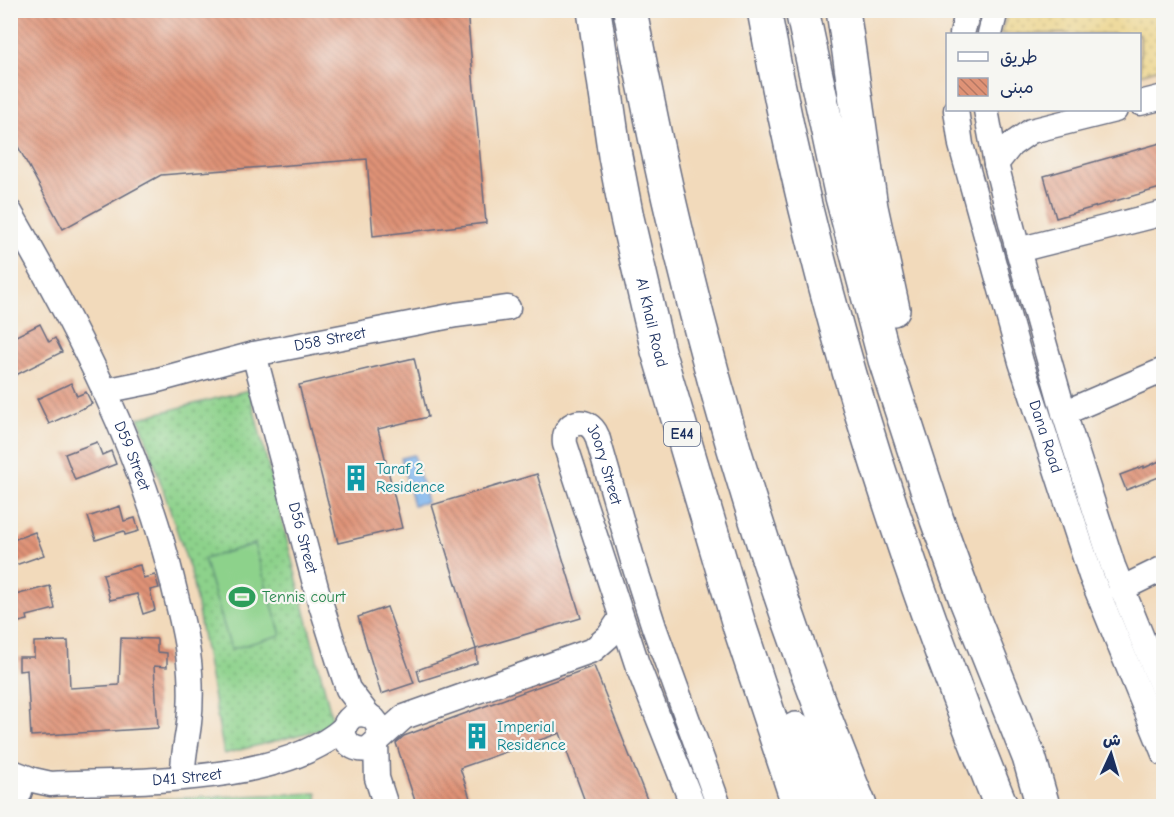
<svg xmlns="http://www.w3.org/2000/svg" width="1174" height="817" viewBox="0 0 1174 817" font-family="'Comic Neue','Playpen Sans Arabic',sans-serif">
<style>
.grass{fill:url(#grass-dots);stroke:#548074;stroke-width:1.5}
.sand{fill:url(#sand-dots);stroke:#84847e;stroke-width:1.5}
.pitch{fill:#8dd28b;stroke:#548074;stroke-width:1.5}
.water{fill:#7db4ed;stroke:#4c72a6;stroke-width:1.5}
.building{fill:url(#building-back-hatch)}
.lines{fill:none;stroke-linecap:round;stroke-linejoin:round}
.minor-casing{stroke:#666b7f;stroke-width:27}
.highway-casing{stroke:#666b7f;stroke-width:36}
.minor{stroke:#fff;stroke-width:24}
.highway{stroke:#fff;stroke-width:33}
.labels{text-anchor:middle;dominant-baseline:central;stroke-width:4.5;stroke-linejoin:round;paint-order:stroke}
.shield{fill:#f6f6f2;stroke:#5d6b8a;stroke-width:1.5}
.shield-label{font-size:15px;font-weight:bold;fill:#1b2f5e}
.street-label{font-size:16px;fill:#1b2f5e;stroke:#f6f6f2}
.culture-label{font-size:16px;fill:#0d838f;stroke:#f6f6f2;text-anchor:start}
.leisure-label{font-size:16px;fill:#27864d;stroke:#f6f6f2;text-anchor:start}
</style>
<defs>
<pattern id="grass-dots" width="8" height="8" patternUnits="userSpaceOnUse" patternTransform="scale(1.5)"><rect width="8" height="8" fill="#8dd28b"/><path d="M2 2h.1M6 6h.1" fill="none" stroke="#72ab75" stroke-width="1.8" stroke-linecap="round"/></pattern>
<pattern id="sand-dots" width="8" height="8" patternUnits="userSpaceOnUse" patternTransform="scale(1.5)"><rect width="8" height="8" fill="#eeda9e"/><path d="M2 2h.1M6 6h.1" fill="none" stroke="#ccbb8a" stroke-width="1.8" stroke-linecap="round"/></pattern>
<pattern id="building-back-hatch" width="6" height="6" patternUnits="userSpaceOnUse" patternTransform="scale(1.5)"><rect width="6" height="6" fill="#df9276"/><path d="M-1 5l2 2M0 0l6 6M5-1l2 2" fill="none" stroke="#b47864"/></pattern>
</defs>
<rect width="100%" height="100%" fill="#f6f6f2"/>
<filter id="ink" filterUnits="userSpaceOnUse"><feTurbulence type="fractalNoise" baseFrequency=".0167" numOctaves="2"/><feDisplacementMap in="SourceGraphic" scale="12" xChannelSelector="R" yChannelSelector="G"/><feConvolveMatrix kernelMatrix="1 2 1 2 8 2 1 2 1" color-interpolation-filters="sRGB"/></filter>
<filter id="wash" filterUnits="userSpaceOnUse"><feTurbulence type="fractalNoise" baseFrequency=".008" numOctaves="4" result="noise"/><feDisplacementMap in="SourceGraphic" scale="24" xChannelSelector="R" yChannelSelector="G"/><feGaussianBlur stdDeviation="1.35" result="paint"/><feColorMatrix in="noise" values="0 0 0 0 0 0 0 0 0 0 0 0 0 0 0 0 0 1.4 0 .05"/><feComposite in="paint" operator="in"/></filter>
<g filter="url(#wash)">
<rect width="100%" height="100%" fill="#f2dabb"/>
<path class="grass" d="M249,390L334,726L224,754L191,573L139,418Z"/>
<path class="sand" d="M1009,11H1163V67L1140,74V34H1000Z"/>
<g class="pitch">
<path d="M254,544L281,635L231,649L204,559Z"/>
<path d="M317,793L318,806H158L157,799Z"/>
</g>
<path class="water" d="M414,455L427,502L413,505L401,458Z"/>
<g id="blocks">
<g class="building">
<path d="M10,10H467L486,223L373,236L367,159L161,175L63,229L10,132Z"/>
<path d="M1164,142V187L1056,218L1044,176Z"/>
<path d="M40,324L49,342L55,338L62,352L10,378V339Z"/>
<path d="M414,358L428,417L378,429L402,528L338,543L299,385Z"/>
<path d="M71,383L77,396L86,392L92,404L49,424L37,399Z"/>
<path d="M97,442L102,455L111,451L116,464L75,480L65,454Z"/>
<path d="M1164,459V475L1126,490L1120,475L1144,466V468Z"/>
<path d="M537,474L581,618L476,649L432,505Z"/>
<path d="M120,506L124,521L135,518L139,531L125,535L124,531L96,540L88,517Z"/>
<path d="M35,532L44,555L10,567V541Z"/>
<path d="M140,565L143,578L155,575L159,588L150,590L155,610L143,614L137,594L110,600L103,574Z"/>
<path d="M50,586L55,609L27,616L28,620L10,624V609L18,607L15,595Z"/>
<path d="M387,607L414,683L381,694L358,617Z"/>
<path d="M121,638L157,639V652L167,653V667L154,666L158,728L31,736L27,670L19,671V657H34V642L68,641L70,688L119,685Z"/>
<path d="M476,649L477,663L420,681L417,670Z"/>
<path d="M594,666L650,807H587L560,733L460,768L473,807H417L396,743L404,736Z"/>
</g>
</g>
</g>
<g filter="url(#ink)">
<use href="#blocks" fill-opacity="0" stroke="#666b7f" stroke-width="1.5"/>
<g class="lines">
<g class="minor-casing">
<g id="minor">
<path d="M962,34L968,10"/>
<path d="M990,34L996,10"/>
<path d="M1140,103L1164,97"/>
<path id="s1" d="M956,110L961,145L1021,362L1091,576L1164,754"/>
<path d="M986,110L996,164L1018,250L1064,413L1113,566L1164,692"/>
<path d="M996,164L1011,145L1031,131L1115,110"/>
<path id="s2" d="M10,212C77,328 140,448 172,579C179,609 188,641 190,673C191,689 191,707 189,723C187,742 182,758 183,777"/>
<path d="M1018,250L1164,213"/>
<path id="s3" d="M254,354L318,595L339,662L348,689L368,715"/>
<path id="s4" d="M104,391L154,381L254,354L456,315L508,308"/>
<path d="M1064,413L1164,370"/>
<path d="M1121,589L1164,568"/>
<path d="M378,739C382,723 371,711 355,715C334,726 345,753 368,749L404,717L593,650L609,636L621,618"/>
<path d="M376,743L377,778L386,806"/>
<path d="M10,771C24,779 24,795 10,803"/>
<path id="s5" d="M15,773L33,780L51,784C134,780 280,785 344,728"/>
<path id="s6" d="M693,806L637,664L565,444C562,421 588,414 597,436L635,568L654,627L719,806"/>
</g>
</g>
<g class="highway-casing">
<g id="highway">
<path id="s7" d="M594,10L615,156L627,218L658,351L740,628L799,806"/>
<path d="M630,10C680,283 754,551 860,806"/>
<path d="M764,10C814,288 896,546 1001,806"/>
<path d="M802,10L842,197L885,360L937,520L966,600L1029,757L1043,806"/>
<path d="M843,10L871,207L893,309"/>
<path d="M796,729L825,806"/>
</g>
</g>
<use href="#minor" class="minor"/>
<use href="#highway" class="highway"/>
</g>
</g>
<defs>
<g id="building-bare" transform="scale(2.07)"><path d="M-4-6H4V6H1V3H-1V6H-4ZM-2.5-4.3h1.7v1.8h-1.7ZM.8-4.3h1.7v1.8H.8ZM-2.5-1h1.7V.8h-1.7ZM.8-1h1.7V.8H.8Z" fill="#0f9aa8" stroke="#f6f6f2" stroke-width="2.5" paint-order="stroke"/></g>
<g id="stadium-bare" transform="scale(2.07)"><path d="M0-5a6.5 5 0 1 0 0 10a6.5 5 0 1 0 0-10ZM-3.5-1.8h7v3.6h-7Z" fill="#2e9e5b" stroke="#f6f6f2" stroke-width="2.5" paint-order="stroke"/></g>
</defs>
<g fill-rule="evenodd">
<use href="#building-bare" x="356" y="478"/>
<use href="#stadium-bare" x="242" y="597"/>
<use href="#building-bare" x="477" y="736"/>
</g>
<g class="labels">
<rect class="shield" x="664" y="422" width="36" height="24" rx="4.5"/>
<g class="shield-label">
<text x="682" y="434">E44</text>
</g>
<g class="street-label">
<text stroke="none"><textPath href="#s7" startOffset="318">Al Khail Road</textPath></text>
<text stroke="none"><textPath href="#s4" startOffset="232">D58 Street</textPath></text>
<text stroke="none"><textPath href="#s1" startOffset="339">Dana Road</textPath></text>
<text stroke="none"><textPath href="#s2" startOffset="273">D59 Street</textPath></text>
<text stroke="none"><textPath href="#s6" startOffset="466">Joory Street</textPath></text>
<text stroke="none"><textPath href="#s3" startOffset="190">D56 Street</textPath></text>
<text stroke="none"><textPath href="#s5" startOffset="174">D41 Street</textPath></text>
</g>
<g class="culture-label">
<text x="376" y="469">Taraf 2<tspan x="376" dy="18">Residence</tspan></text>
<text x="497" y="727">Imperial<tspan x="497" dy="18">Residence</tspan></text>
</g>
<g class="leisure-label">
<text x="262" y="597">Tennis court</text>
</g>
</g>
<rect width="1174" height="817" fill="none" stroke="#f6f6f2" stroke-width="36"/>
<rect x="946" y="33" width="195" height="78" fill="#f6f6f2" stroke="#9ea6b7" stroke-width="1.5"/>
<rect x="958" y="52" width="30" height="9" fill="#ffffff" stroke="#9ea6b7" stroke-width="1.5"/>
<text x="1000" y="63" font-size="18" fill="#1b2f5e">طريق</text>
<rect x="958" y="78" width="30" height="18" fill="url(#building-back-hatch)" stroke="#9ea6b7" stroke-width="1.5"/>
<text x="1000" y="93" font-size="18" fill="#1b2f5e">مبنى</text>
<g transform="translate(1111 754) rotate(4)" stroke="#f6f6f2" stroke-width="4.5" paint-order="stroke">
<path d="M0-4.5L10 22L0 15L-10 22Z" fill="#1b2f5e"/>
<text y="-9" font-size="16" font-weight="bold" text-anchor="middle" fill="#1b2f5e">ش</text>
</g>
</svg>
